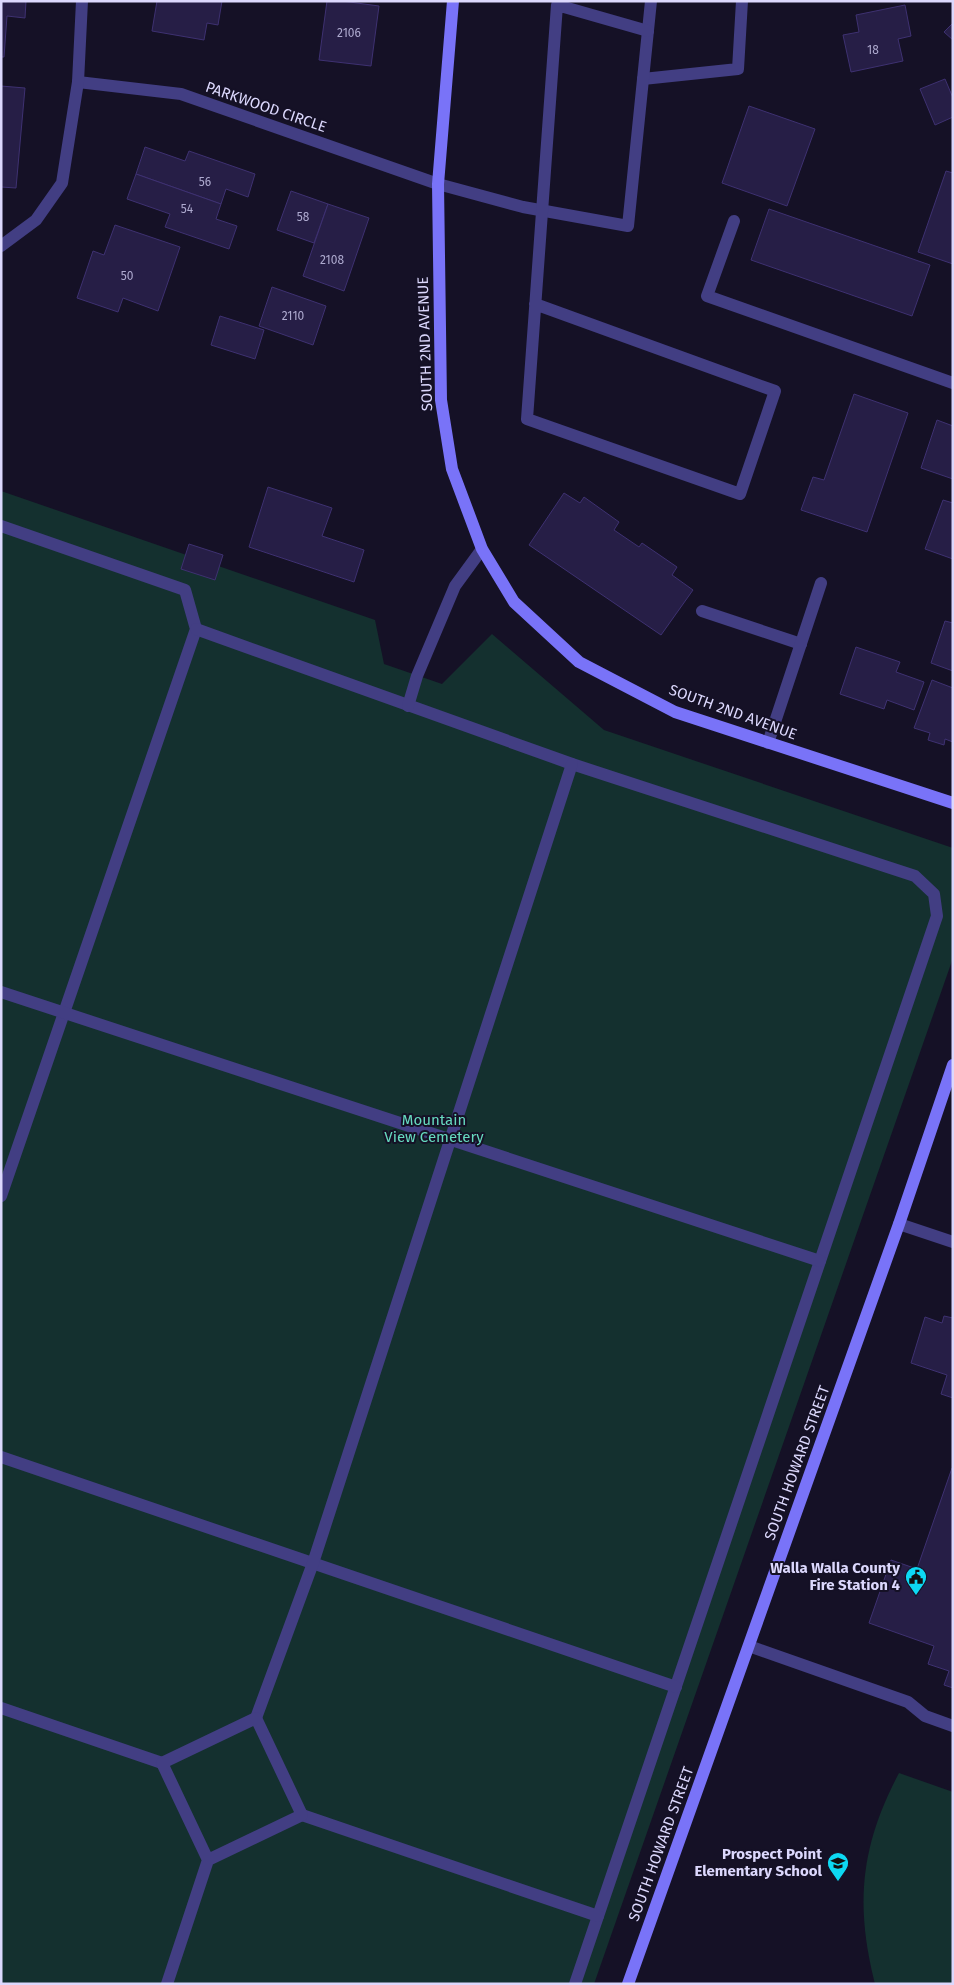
<svg xmlns="http://www.w3.org/2000/svg" width="954" height="1985" viewBox="0 0 954 1985" font-family="'Fira Sans',sans-serif">
<style>
.green{fill:#14302f}
.building{fill:#261e46;stroke:#3e3171}
.lines{fill:none;stroke-linecap:round;stroke-linejoin:round}
.lane{stroke:#423e83;stroke-width:12}
.street{stroke:#423e83;stroke-width:12}
.secondary{stroke:#7973f8;stroke-width:12}
.labels{text-anchor:middle;dominant-baseline:central;stroke-width:4;stroke-linejoin:round;paint-order:stroke}
.number-label{font-size:12px;fill:#aeaacf}
.street-label{font-size:15px;fill:#dcd8fd;stroke:#151126}
.park-label{font-size:15px;fill:#66dabf;stroke:#151126}
.poi-label{font-size:15px;font-weight:bold;fill:#dcd8fd;stroke:#151126;text-anchor:end}
</style>
<rect width="100%" height="100%" fill="#151126"/>
<g class="green">
<path d="M1,491L375,620L384,664L442,684L492,634L604,730L953,848V958L594,1984H1Z"/>
<path d="M899,1773L953,1792V1984H875L874,1980C855,1902 861,1845 899,1773Z"/>
</g>
<g class="building">
<path d="M1,1H26L25,18L7,16L4,57H1Z"/>
<path d="M157,1H222L218,25L207,23L204,40L152,31Z"/>
<path d="M327,1H342L379,6L371,66L319,60Z"/>
<path d="M905,5L911,36L898,39L903,61L851,72L843,35L859,32L856,15Z"/>
<path d="M953,23V40L944,32Z"/>
<path d="M945,79L953,98V117L935,125L920,89Z"/>
<path d="M1,86L25,88L16,188L1,187Z"/>
<path d="M749,106L815,129L787,206L722,183Z"/>
<path d="M145,147L185,161L189,151L255,174L248,197L226,189L221,204L136,174Z"/>
<path d="M946,171L953,173V264L918,252Z"/>
<path d="M136,174L221,204L216,219L237,226L229,249L165,227L170,214L127,199Z"/>
<path d="M291,191L328,204L314,243L277,230Z"/>
<path d="M328,204L369,218L344,291L303,276Z"/>
<path d="M769,209L930,265L912,316L751,260Z"/>
<path d="M115,225L180,247L158,311L123,298L118,312L77,298L93,251L104,255Z"/>
<path d="M272,287L326,306L313,345L259,326Z"/>
<path d="M220,316L264,330L255,359L211,345Z"/>
<path d="M854,394L908,413L867,532L801,510L813,477L824,480Z"/>
<path d="M937,420L953,426V479L921,468Z"/>
<path d="M268,487L332,508L322,536L364,550L354,582L249,547Z"/>
<path d="M564,493L580,503L584,497L619,522L614,530L639,547L642,543L677,567L672,575L693,590L661,635L529,545Z"/>
<path d="M943,500L953,503V559L925,549Z"/>
<path d="M189,544L223,555L215,580L181,569Z"/>
<path d="M945,621L953,623V671L931,663Z"/>
<path d="M856,647L900,662L896,672L924,682L914,710L887,700L884,709L840,694Z"/>
<path d="M932,680L953,688V742L945,739L944,745L928,740L930,733L914,728Z"/>
<path d="M944,1316L953,1318V1398L941,1394L947,1375L911,1363L925,1317L942,1323Z"/>
<path d="M952,1468H953V1688L944,1685L949,1671L928,1664L934,1646L869,1623L891,1560L917,1569Z"/>
</g>
<g class="lines">
<g class="lane">
<path d="M643,79L738,69L742,1"/>
<path d="M438,184L523,207L628,226L651,1"/>
<path d="M734,221L707,296L953,383"/>
<path d="M535,304L775,391L740,494L527,419L557,5L648,31"/>
<path d="M1,526L185,590L196,629L1,1196"/>
<path d="M702,611L801,644"/>
<path d="M196,629L572,764L915,876L934,894L937,916L575,1984"/>
<path d="M408,706L417,676L455,586L482,549"/>
<path d="M768,743L821,583"/>
<path d="M1,992L820,1261"/>
<path d="M1,1457L676,1687"/>
<path d="M749,1646L908,1702L925,1716L953,1726"/>
<path d="M1,1708L162,1763"/>
<path d="M256,1718L313,1563L572,764"/>
<path d="M302,1815L598,1916"/>
<path d="M167,1984L208,1860L162,1763L256,1718L302,1815L208,1860"/>
</g>
<g class="street">
<path d="M78,82L181,94L438,184"/>
<path d="M1,246L36,220L62,183L78,82L82,1"/>
<path d="M899,1224L953,1242"/>
</g>
<g class="secondary">
<path d="M453,1L438,184L441,400L452,469L482,549L514,602L579,662L675,712L953,803"/>
<path d="M628,1984L899,1224L953,1065"/>
</g>
</g>
<defs>
<g id="civic-pin" transform="scale(1.125)"><path d="M0 17L-7.5 6A9.5 9.5 0 1 1 7.5 6Z" fill="#0dd9f3" stroke="#151126"/><path d="M-.6-6.5H3V-4.5H.6V-3L4-1V1h2V6H-6V1h2V-1L-.6-3ZM-1.2 2.5V6h2.4V2.5Z" fill="#111"/></g>
<g id="school-pin" transform="scale(1.125)"><path d="M0 17L-7.5 6A9.5 9.5 0 1 1 7.5 6Z" fill="#0dd9f3" stroke="#151126"/><path d="M0-5L7-2L0 1L-7-2ZM-4 1L0 2.5L4 1V4Q0 6-4 4Z" fill="#111"/></g>
</defs>
<g fill-rule="evenodd">
<use href="#civic-pin" x="916" y="1577"/>
<use href="#school-pin" x="838" y="1863"/>
</g>
<g class="labels">
<g class="number-label">
<text x="349" y="33">2106</text>
<text x="873" y="50">18</text>
<text x="205" y="182">56</text>
<text x="187" y="209">54</text>
<text x="303" y="217">58</text>
<text x="332" y="260">2108</text>
<text x="127" y="276">50</text>
<text x="293" y="316">2110</text>
</g>
<g class="street-label">
<text transform="translate(266 107) rotate(19)">PARKWOOD CIRCLE</text>
<text transform="translate(425 344) rotate(-92)">SOUTH 2ND AVENUE</text>
<text transform="translate(733 712) rotate(20)">SOUTH 2ND AVENUE</text>
<text transform="translate(797 1463) rotate(-70)">SOUTH HOWARD STREET</text>
<text transform="translate(661 1844) rotate(-70)">SOUTH HOWARD STREET</text>
</g>
<g class="park-label">
<text x="434" y="1120">Mountain<tspan x="434" dy="17">View Cemetery</tspan></text>
</g>
<g class="poi-label">
<text x="900" y="1568">Walla Walla County<tspan x="900" dy="17">Fire Station 4</tspan></text>
<text x="822" y="1854">Prospect Point<tspan x="822" dy="17">Elementary School</tspan></text>
</g>
</g>
<rect width="954" height="1985" fill="none" stroke="#dcd8fd" stroke-width="5"/>
</svg>
